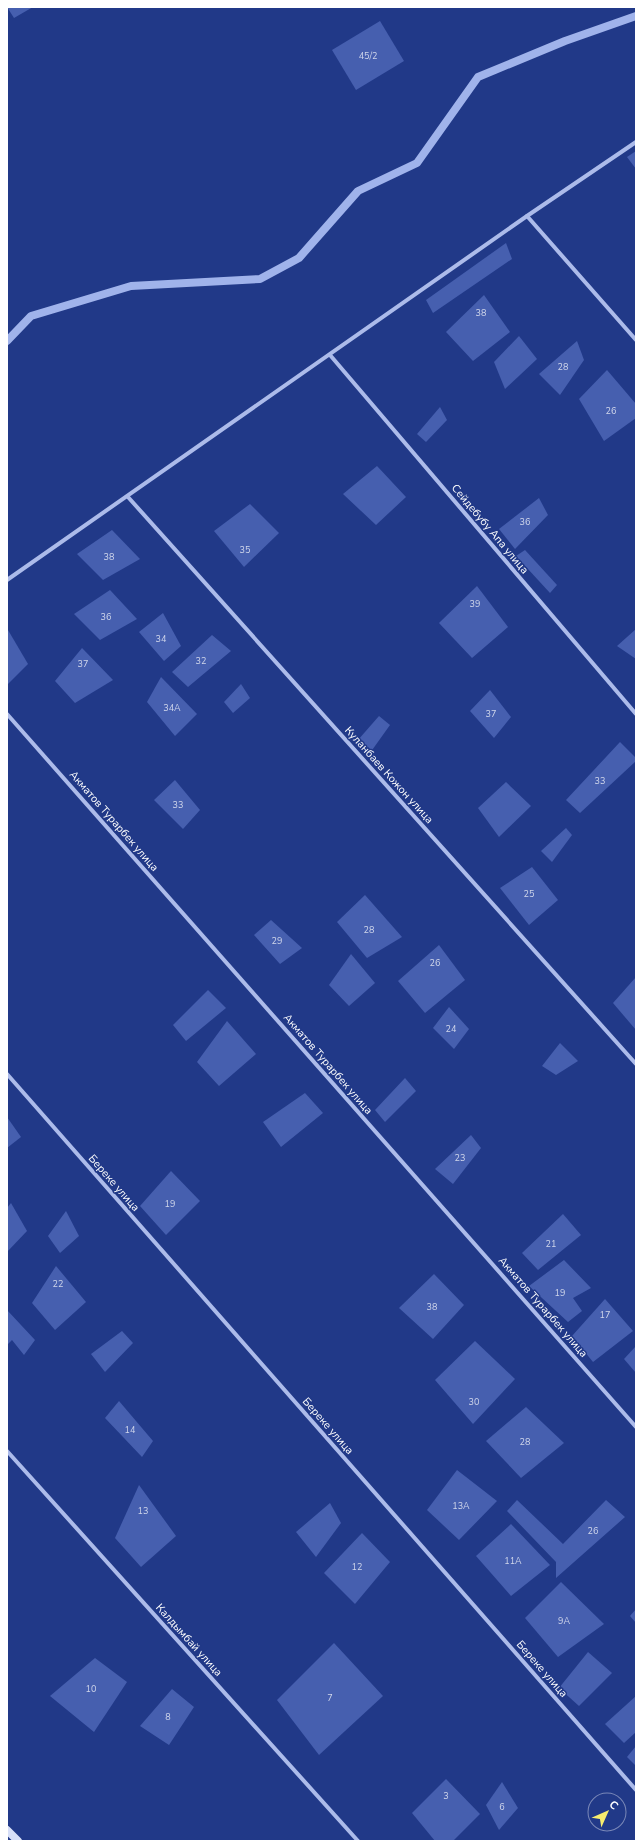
<svg xmlns="http://www.w3.org/2000/svg" width="643" height="1848" viewBox="0 0 643 1848" font-family="'Nunito Sans',sans-serif">
<style>
.lines{fill:none;stroke-linecap:round;stroke-linejoin:round}
.stream{stroke:#a0b3eb;stroke-width:8}
.building{fill:#465faf}
.street{stroke:#acbbea;stroke-width:4}
.secondary{stroke:#d7dff8;stroke-width:8}
.labels{text-anchor:middle;dominant-baseline:central;stroke-width:3;stroke-linejoin:round;paint-order:stroke}
.number-label{font-size:9px;fill:#d1d7eb}
.street-label{font-size:11px;fill:#fff;stroke:#213988}
</style>
<rect width="100%" height="100%" fill="#213988"/>
<g class="lines">
<path class="stream" d="M7,341L31,316L131,286L260,279L299,258L358,191L417,163L478,77L565,41L636,16"/>
</g>
<g class="building">
<path d="M7,7H33L14,18Z"/>
<path d="M380,21L404,61L356,90L332,50Z"/>
<path d="M636,151V169L627,157Z"/>
<path d="M506,243L512,259L433,313L426,300Z"/>
<path d="M484,295L510,332L473,361L446,332Z"/>
<path d="M519,336L537,359L505,389L494,362Z"/>
<path d="M577,341L584,360L560,395L539,374Z"/>
<path d="M607,370L636,404V418L604,441L579,399Z"/>
<path d="M440,407L447,420L426,442L417,434Z"/>
<path d="M377,466L406,497L376,525L343,494Z"/>
<path d="M539,498L548,515L515,549L499,529Z"/>
<path d="M250,504L279,533L244,567L214,531Z"/>
<path d="M112,530L140,559L103,580L77,554Z"/>
<path d="M525,550L557,585L550,593L516,556Z"/>
<path d="M477,586L508,627L472,658L439,623Z"/>
<path d="M110,590L137,619L100,640L74,614Z"/>
<path d="M163,613L181,646L164,661L139,632Z"/>
<path d="M636,629V659L617,646Z"/>
<path d="M8,630L28,664L7,685V631Z"/>
<path d="M212,635L231,651L188,687L172,672Z"/>
<path d="M82,648L113,680L75,703L55,681Z"/>
<path d="M161,677L197,714L175,736L147,702Z"/>
<path d="M241,684L250,698L233,713L224,702Z"/>
<path d="M490,690L511,717L494,738L470,711Z"/>
<path d="M379,716L390,725L370,753L358,740Z"/>
<path d="M620,742L636,758V761L580,813L566,800Z"/>
<path d="M175,780L200,810L183,829L154,800Z"/>
<path d="M506,782L531,806L499,837L478,808Z"/>
<path d="M566,828L572,835L552,862L541,851Z"/>
<path d="M532,867L558,900L529,925L500,888Z"/>
<path d="M365,895L402,937L367,958L337,922Z"/>
<path d="M271,920L302,948L280,964L254,935Z"/>
<path d="M439,945L465,980L425,1013L398,981Z"/>
<path d="M351,954L375,983L349,1006L329,985Z"/>
<path d="M636,977V1030L613,1003Z"/>
<path d="M208,990L226,1008L186,1041L173,1025Z"/>
<path d="M449,1007L469,1029L454,1049L433,1028Z"/>
<path d="M227,1021L256,1054L219,1086L197,1062Z"/>
<path d="M560,1043L578,1061L556,1075L542,1066Z"/>
<path d="M405,1078L416,1091L385,1122L375,1110Z"/>
<path d="M305,1093L323,1113L281,1147L263,1122Z"/>
<path d="M7,1117L21,1137L7,1148Z"/>
<path d="M471,1135L481,1148L453,1184L435,1169Z"/>
<path d="M171,1171L200,1201L166,1235L140,1206Z"/>
<path d="M11,1203L27,1231L7,1252V1208Z"/>
<path d="M66,1211L79,1236L60,1253L48,1236Z"/>
<path d="M563,1214L581,1235L538,1270L522,1253Z"/>
<path d="M564,1260L591,1288L573,1298L582,1311L568,1322L529,1286Z"/>
<path d="M56,1266L86,1302L55,1330L32,1303Z"/>
<path d="M434,1274L464,1305L433,1339L399,1308Z"/>
<path d="M605,1299L633,1331L593,1362L572,1336Z"/>
<path d="M7,1310L35,1340L24,1355L12,1340L7,1345Z"/>
<path d="M122,1331L133,1343L105,1372L91,1354Z"/>
<path d="M475,1341L515,1379L473,1424L435,1380Z"/>
<path d="M636,1346V1373L624,1359Z"/>
<path d="M119,1401L153,1441L142,1457L105,1418Z"/>
<path d="M526,1407L564,1443L521,1478L486,1441Z"/>
<path d="M457,1470L497,1501L459,1540L427,1510Z"/>
<path d="M139,1485L176,1536L141,1567L115,1538Z"/>
<path d="M517,1500L563,1544L606,1500L625,1517L556,1578V1562L507,1511Z"/>
<path d="M330,1503L341,1523L316,1557L296,1532Z"/>
<path d="M511,1524L550,1565L511,1596L476,1556Z"/>
<path d="M362,1533L390,1562L355,1604L324,1573Z"/>
<path d="M561,1582L604,1624L558,1657L525,1618Z"/>
<path d="M636,1609V1623L630,1616Z"/>
<path d="M334,1643L383,1696L319,1755L277,1700Z"/>
<path d="M588,1652L612,1673L579,1706L559,1688Z"/>
<path d="M95,1658L127,1682L94,1732L50,1696Z"/>
<path d="M172,1689L194,1707L169,1745L140,1726Z"/>
<path d="M636,1696V1732L624,1743L605,1724Z"/>
<path d="M636,1746V1766L627,1757Z"/>
<path d="M446,1779L480,1814L453,1841H435L412,1813Z"/>
<path d="M502,1782L518,1808L499,1830L486,1805Z"/>
</g>
<g class="lines">
<g class="street">
<path d="M527,216L636,340"/>
<path d="M330,355L636,714"/>
<path d="M128,497L636,1064"/>
<path d="M7,580L527,216L636,142"/>
<path d="M7,714L636,1427"/>
<path d="M7,1074L636,1790"/>
<path d="M7,1451L358,1841"/>
</g>
<path class="secondary" d="M7,1830L18,1841"/>
</g>
<g class="labels">
<g class="number-label">
<text x="368" y="56">45/2</text>
<text x="481" y="313">38</text>
<text x="563" y="367">28</text>
<text x="611" y="411">26</text>
<text x="525" y="522">36</text>
<text x="245" y="550">35</text>
<text x="109" y="557">38</text>
<text x="475" y="604">39</text>
<text x="106" y="617">36</text>
<text x="161" y="639">34</text>
<text x="201" y="661">32</text>
<text x="83" y="664">37</text>
<text x="172" y="708">34А</text>
<text x="491" y="714">37</text>
<text x="600" y="781">33</text>
<text x="178" y="805">33</text>
<text x="529" y="894">25</text>
<text x="369" y="930">28</text>
<text x="277" y="941">29</text>
<text x="435" y="963">26</text>
<text x="451" y="1029">24</text>
<text x="460" y="1158">23</text>
<text x="170" y="1204">19</text>
<text x="551" y="1244">21</text>
<text x="58" y="1284">22</text>
<text x="560" y="1293">19</text>
<text x="432" y="1307">38</text>
<text x="605" y="1315">17</text>
<text x="474" y="1402">30</text>
<text x="130" y="1430">14</text>
<text x="525" y="1442">28</text>
<text x="461" y="1506">13А</text>
<text x="143" y="1511">13</text>
<text x="593" y="1531">26</text>
<text x="513" y="1561">11А</text>
<text x="357" y="1567">12</text>
<text x="564" y="1621">9А</text>
<text x="91" y="1689">10</text>
<text x="330" y="1698">7</text>
<text x="168" y="1717">8</text>
<text x="446" y="1796">3</text>
<text x="502" y="1807">6</text>
</g>
<g class="street-label">
<text transform="translate(490 529) rotate(50)">Сейдебубу Апа улица</text>
<text transform="translate(389 775) rotate(48)">Куланбаев Кожон улица</text>
<text transform="translate(114 821) rotate(49)">Акматов Турарбек улица</text>
<text transform="translate(328 1064) rotate(49)">Акматов Турарбек улица</text>
<text transform="translate(114 1183) rotate(49)">Береке улица</text>
<text transform="translate(543 1307) rotate(49)">Акматов Турарбек улица</text>
<text transform="translate(328 1426) rotate(49)">Береке улица</text>
<text transform="translate(189 1640) rotate(48)">Калдымбай улица</text>
<text transform="translate(542 1669) rotate(49)">Береке улица</text>
</g>
</g>
<rect width="643" height="1848" fill="none" stroke="#ffffff" stroke-width="16"/>
<g transform="translate(607 1812) rotate(45)"><circle r="19" fill="#213988" stroke="#7a88b8"/>
<path d="M0-3L7 15L0 10L-7 15Z" fill="#f7ec6e"/>
<text y="-6" font-size="11" font-weight="bold" text-anchor="middle" fill="#ffffff">С</text>
</g>
</svg>
